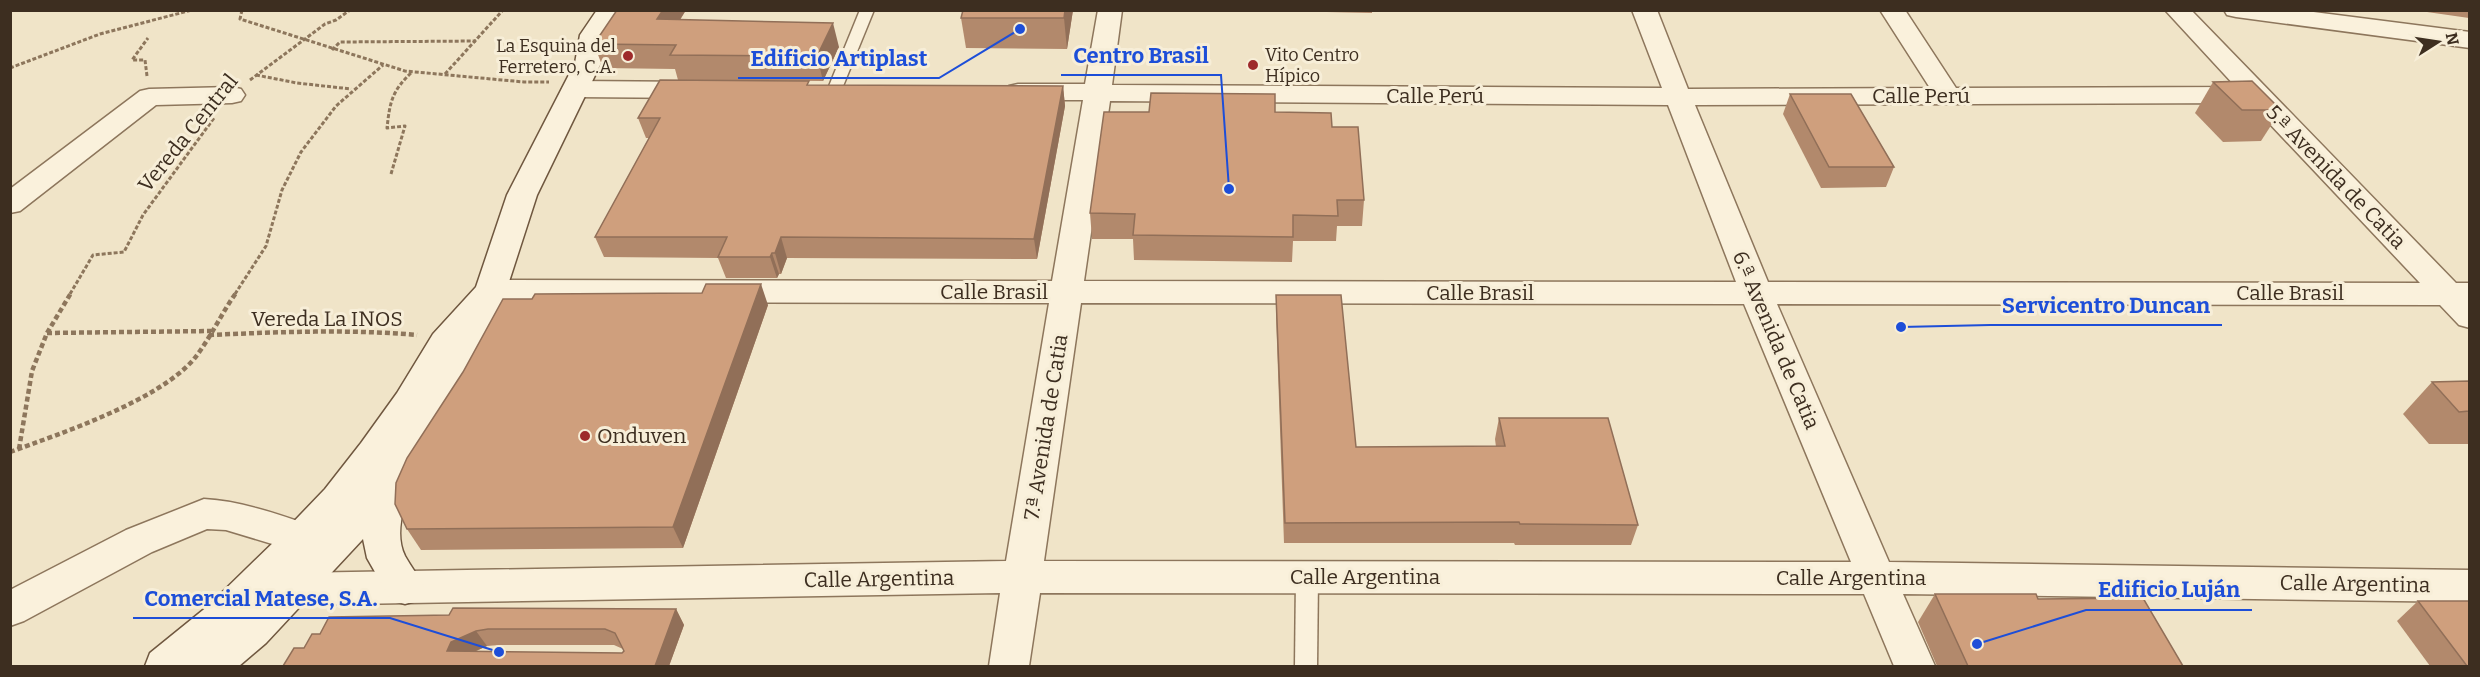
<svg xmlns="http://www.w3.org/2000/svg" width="2480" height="677" viewBox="0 0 2480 677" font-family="Bitter,serif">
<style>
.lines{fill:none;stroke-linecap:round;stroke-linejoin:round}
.lane-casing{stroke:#8d765c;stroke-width:3}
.street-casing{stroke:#8d765c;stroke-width:3}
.secondary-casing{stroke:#6f573f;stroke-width:3}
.path-far1{stroke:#8d765c;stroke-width:3;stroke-dasharray:4 2;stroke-linecap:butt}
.path{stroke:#8d765c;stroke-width:4.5;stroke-dasharray:5 3;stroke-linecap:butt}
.lane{fill:#faf1dc;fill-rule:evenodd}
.street{fill:#faf1dc;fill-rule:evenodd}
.secondary{fill:#faf1dc;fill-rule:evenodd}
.wall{fill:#b2896c;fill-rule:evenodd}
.shaded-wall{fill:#916f58}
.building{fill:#cf9f7d;stroke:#916f58;stroke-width:1.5;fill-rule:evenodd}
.poi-dot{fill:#9e2a2b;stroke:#f7eed8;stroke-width:2}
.labels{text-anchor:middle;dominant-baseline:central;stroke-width:6;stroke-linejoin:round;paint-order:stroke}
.far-poi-label{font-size:18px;fill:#3d2e20;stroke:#f7eed8;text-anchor:end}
.street-label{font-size:21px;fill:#3d2e20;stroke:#f7eed8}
.poi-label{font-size:21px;fill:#3d2e20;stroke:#f7eed8;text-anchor:start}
.leader{fill:none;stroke:#1d4ed8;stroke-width:2}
.callout-dot{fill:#1d4ed8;stroke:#f7eed8;stroke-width:2}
.callout-label{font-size:22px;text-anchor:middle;font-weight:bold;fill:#1d4ed8;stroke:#f7eed8;stroke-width:6;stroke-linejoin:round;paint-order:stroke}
</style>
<rect width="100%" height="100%" fill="#f0e4c8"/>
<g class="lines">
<g class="lane-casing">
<g id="lane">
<path d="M860,10H874L841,91L839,94H829L827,91Z"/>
<path d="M1307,568L1315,571L1318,577L1317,666H1295L1296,577L1299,571Z"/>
</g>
</g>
<g class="street-casing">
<g id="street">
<path d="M1098,10H1122L1112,85L1662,88L1632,10H1657L1688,89L1930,88L1880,10H1905L1956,88L2236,87L2165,10H2191L2456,283H2470V328L2459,325L2440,305L1777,304L1889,562L2470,570V602L1903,594L1935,666H1894L1864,594L1040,593L1029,666H989L1000,593L294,605L260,593L254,582L260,571L274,566L294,573L1006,561L1049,303L490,302L479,299L474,291L479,283L490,280L1052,281L1083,100H1018L1009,98L1005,92L1009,86L1018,84H1085ZM1110,101L1668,105L1736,282L1084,281ZM2250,103L2420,283L1768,282L1695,105ZM1081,303L1744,304L1851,562L1044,561Z"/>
<path d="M2224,10H2298L2470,32V48L2236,17L2227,15Z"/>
<path d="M575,81L699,82L708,84L712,90L708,96L699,98L575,97L566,95L562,89L566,83Z"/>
<path d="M232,87L241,89L245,95L241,101L232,103L156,105L20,211L10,213V189L140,91L149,89Z"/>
<path d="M204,499C242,501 280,515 315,527L321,538L315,549L302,553L226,530L207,529L152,552L24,621L10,626V590L126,530Z"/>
</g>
</g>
<g class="secondary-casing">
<path id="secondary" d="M597,10H622L606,35L601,63L537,195L506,291L495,342L455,412L411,479L413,483C404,503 394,534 405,556C411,567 419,577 425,588L419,600L405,604L391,600L367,558L363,539L266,643L239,666H145L150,653L208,606L279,537L325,489L361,443L397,393L433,334L476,287L507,195L575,63L580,35Z"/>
</g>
<g class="path-far1">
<path d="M242,10L240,19L405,71L524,82H549"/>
<path d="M332,50L340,42L476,41"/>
<path d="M10,68L100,34L192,10"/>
<path d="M445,74L503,10"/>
<path d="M256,75L297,83L351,89"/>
<path d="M147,76L145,60H132L148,38"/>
<path d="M250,80L325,24L336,20L350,10"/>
<path d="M391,174L405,126L387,128C390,101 392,91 412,72"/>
<path d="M70,294L93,255L124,252L143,215L214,118"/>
<path d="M235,294L266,246L282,190L301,152L336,106L383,65"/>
</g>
<g class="path">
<path d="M47,333L211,331"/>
<path d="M209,335C279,332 347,329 417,335"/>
<path d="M19,449L32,371L47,333L71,293"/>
<path d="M10,452C62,433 158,401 194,359C210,339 221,314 236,293"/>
</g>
<use href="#lane" class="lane"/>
<use href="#street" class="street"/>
<use href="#secondary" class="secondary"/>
</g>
<g class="wall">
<path d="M617,10H686L680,20L839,47L823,81L678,80L675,69L603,68L594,44Z"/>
<path d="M963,10H1073L1067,49L966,48L961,18Z"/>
<path d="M1229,10H1372V13Z"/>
<path d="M2413,10H2469V18Z"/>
<path d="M2213,82L2281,110L2261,141L2223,142L2195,113Z"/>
<path d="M810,85L1063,86L1065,106L1037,259L787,258L781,274H779L777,278H726L718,258L604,257L595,237L649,138H646L638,118Z"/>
<path d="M1790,94L1894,167L1886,187L1821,188L1783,114Z"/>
<path d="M1275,112L1332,127L1364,200L1362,226H1337L1336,241H1293L1292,262L1134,260L1133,239H1092L1090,213Z"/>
<path d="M1276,295L1356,447H1496L1495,439L1499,418L1638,525L1631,545H1515L1514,543H1284L1276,315Z"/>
<path d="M532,299L768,305L683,548L421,550L407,529Z"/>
<path d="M2469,381V444H2429L2403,414L2432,382Z"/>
<path d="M1935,594L2038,599L2183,666H1937L1918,622Z"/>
<path d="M2418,601L2469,666H2430L2397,621Z"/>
<path d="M676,609L684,625L669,666L304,648L320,634L449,615ZM499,645H614L623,649L624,651L622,653L474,652L487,646Z"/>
</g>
<g class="shaded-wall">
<path d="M663,10H686L665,43L657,19Z"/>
<path d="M1065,10H1073L1067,49L1064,18Z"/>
<path d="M833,23L839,47L823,81L817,56Z"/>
<path d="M1063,86L1065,106L1037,259L1034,239Z"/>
<path d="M781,237L787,258L781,274L775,253Z"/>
<path d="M772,253L779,274L777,278L770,257Z"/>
<path d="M761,284L768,305L683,548L673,527Z"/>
<path d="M676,609L684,625L669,666H655Z"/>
<path d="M476,631L487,646L462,657L447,651L451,642Z"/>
</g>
<g class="building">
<path d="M617,10H663L657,19L833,23L817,56L670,55L676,45L594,44Z"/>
<path d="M963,10H1065L1064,18H961Z"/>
<path d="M660,80L809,81L807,85L1063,86L1034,239L781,237L775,253H772L770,257H718L727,237H595L660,118H638Z"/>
<path d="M2252,81L2281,110H2242L2213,82Z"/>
<path d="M1151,93L1275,94V112L1331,113L1332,127H1358L1364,200H1337L1338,216L1293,215V237L1133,235L1135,214L1090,213L1104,112H1149Z"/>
<path d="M1790,94H1851L1894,167H1829Z"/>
<path d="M706,284H761L673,527L407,529L395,504L396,483L407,458L463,372L503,299H532L535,294L702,293Z"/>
<path d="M1276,295H1341L1356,447L1505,446L1499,418H1608L1638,525L1520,524L1519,522L1285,523Z"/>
<path d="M2469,381V411L2459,412L2432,382Z"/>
<path d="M1935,594H2036L2038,599L2143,598L2183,666H1968Z"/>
<path d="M2418,601H2469V666H2467Z"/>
<path d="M453,608L676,609L655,666H283L294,648H304L312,634H320L329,617L449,615ZM488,629H605L615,633L624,651L622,653L447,651L451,642L476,631Z"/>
</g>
<g class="poi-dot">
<circle cx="628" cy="56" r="6"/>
<circle cx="1253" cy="65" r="6"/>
<circle cx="585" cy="436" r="6"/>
</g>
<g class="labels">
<g class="far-poi-label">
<text x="616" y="46">La Esquina del<tspan x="616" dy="21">Ferretero, C.A.</tspan></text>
<text x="1265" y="55" text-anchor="start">Vito Centro<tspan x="1265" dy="21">Hípico</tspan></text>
</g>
<g class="street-label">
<text x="1435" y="96">Calle Perú</text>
<text x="1921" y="96">Calle Perú</text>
<text transform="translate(188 133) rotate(-51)">Vereda Central</text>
<text transform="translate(2336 177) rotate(46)">5.ª Avenida de Catia</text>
<text x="994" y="292">Calle Brasil</text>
<text x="1480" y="293">Calle Brasil</text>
<text x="2290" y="293">Calle Brasil</text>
<text x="327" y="319">Vereda La INOS</text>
<text transform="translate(1776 340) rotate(67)">6.ª Avenida de Catia</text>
<text transform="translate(1046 427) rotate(-81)">7.ª Avenida de Catia</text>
<text x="1365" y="577">Calle Argentina</text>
<text x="1851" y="578">Calle Argentina</text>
<text transform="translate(879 579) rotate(-1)">Calle Argentina</text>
<text transform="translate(2355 584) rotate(1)">Calle Argentina</text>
</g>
<g class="poi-label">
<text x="597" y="436">Onduven</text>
</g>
</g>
<path class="leader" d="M1229 189L1221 75H1061M1020 29L939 78H738M1901 327L1990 325H2222M1977 644L2086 610H2252M499 652L390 618H133"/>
<g class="callout-dot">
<circle cx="1229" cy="189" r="6"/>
<circle cx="1020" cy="29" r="6"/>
<circle cx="1901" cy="327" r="6"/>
<circle cx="1977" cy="644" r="6"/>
<circle cx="499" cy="652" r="6"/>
</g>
<g class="callout-label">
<text x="1141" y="63">Centro Brasil</text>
<text x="839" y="66">Edificio Artiplast</text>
<text x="2106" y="313">Servicentro Duncan</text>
<text x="2169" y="597">Edificio Luján</text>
<text x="261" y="606">Comercial Matese, S.A.</text>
</g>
<rect width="2480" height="677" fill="none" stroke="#3d2e20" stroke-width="24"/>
<g transform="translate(2438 42) rotate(78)" stroke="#f7eed8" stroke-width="4.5" paint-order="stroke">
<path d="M0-4.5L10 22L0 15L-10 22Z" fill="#3d2e20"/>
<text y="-9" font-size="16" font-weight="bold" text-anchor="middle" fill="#3d2e20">N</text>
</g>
</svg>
